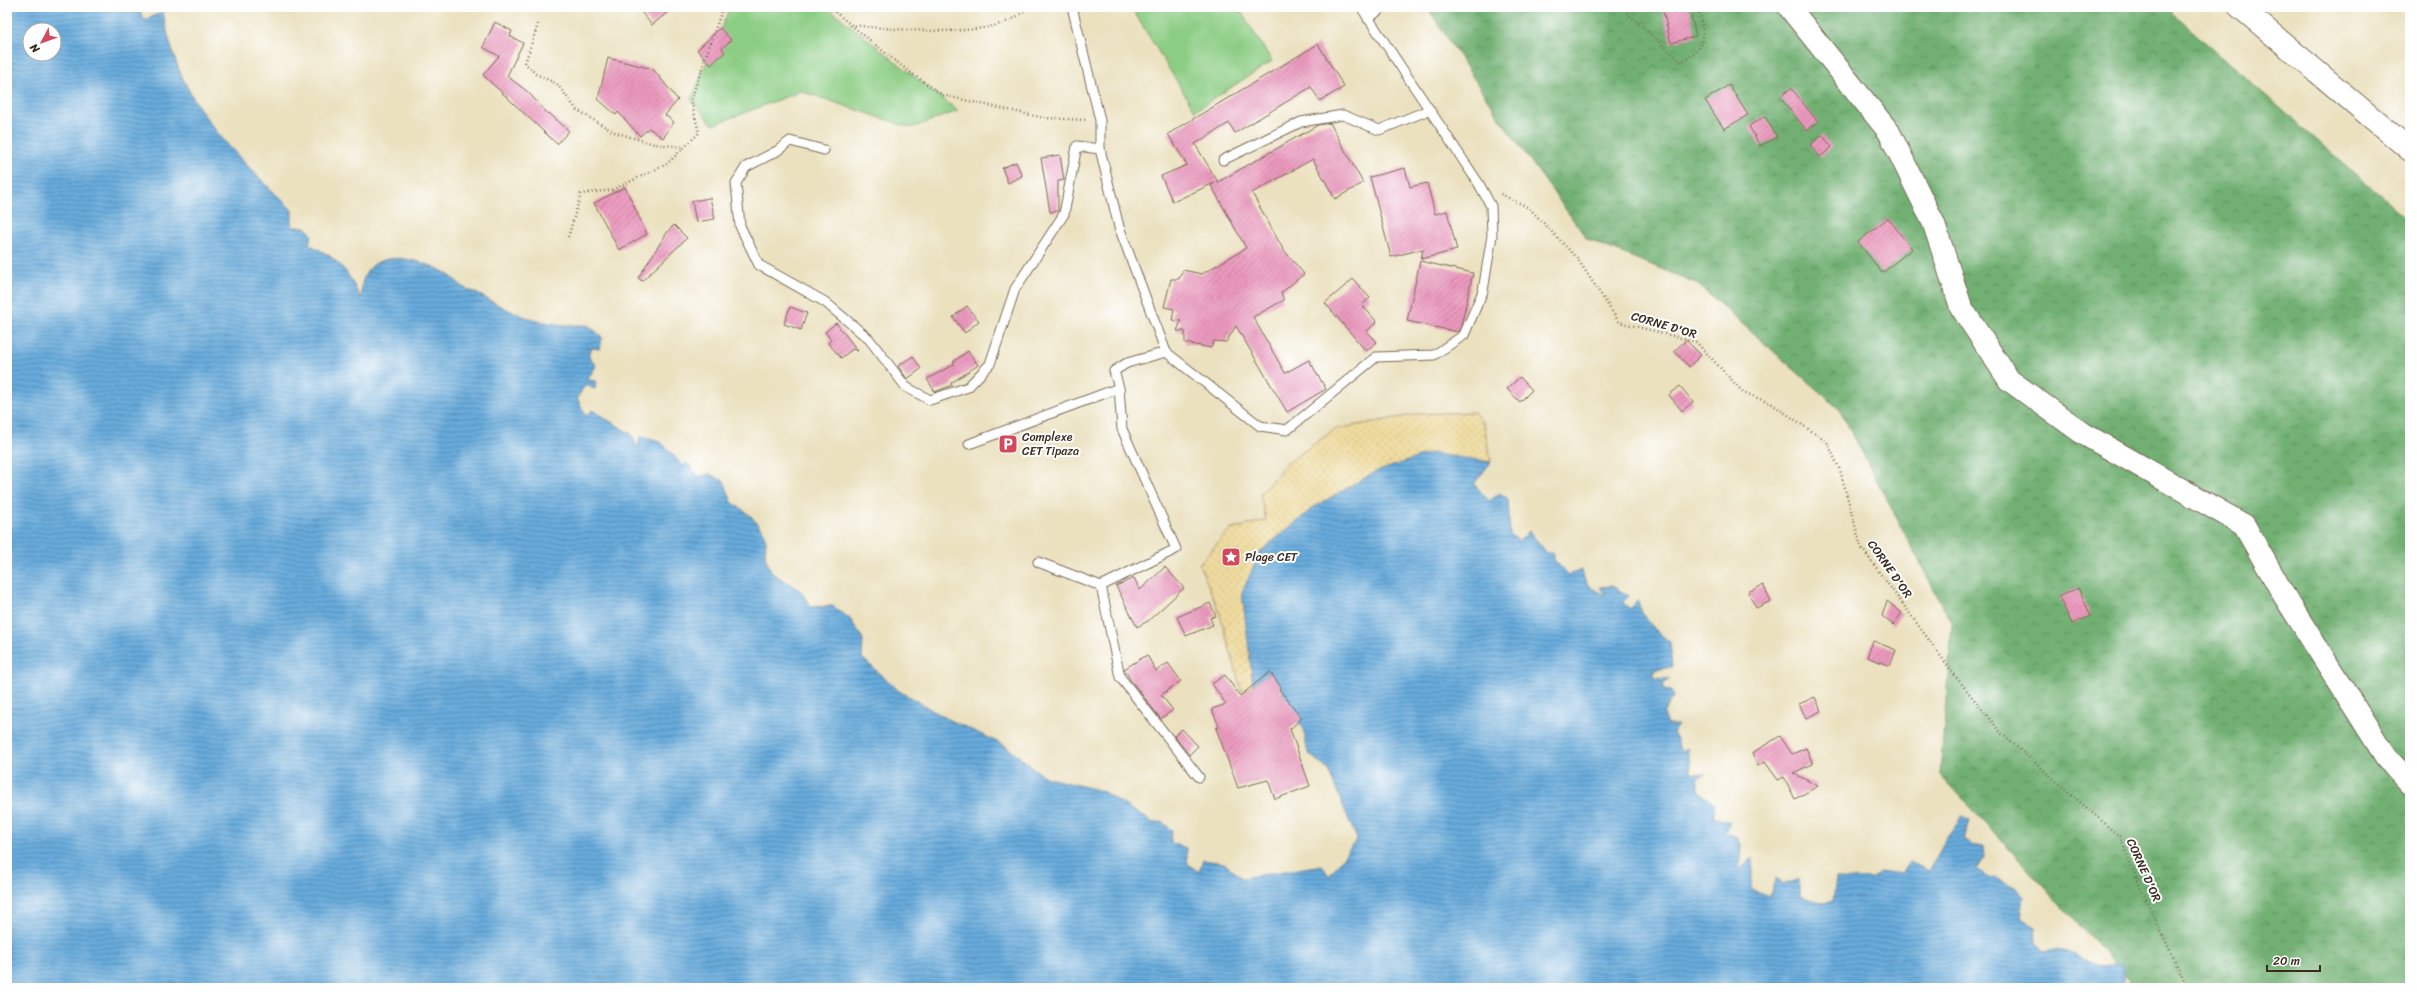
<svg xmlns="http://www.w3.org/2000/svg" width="2417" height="995" viewBox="0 0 2417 995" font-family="Sriracha,sans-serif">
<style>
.green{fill:#8ccd84;stroke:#647c51}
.forest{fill:url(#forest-crowns);stroke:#566d48}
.sand{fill:url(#sand-dots);stroke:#94825e}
.water{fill:url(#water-rules);stroke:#516a7d;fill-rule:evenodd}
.building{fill:url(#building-hatch)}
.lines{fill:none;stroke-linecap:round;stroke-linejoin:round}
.service-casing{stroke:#796a56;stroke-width:11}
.tertiary-casing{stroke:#796a56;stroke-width:24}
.primary-casing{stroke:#796a56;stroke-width:24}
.path{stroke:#796a56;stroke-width:2.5;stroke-dasharray:1 3;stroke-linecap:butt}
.service{stroke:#fff;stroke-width:9}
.tertiary{stroke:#fff;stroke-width:22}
.primary{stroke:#fff;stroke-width:22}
.labels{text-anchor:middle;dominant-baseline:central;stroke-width:4;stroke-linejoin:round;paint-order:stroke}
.street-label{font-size:12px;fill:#3b2a1e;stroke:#fff}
.poi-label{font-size:12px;fill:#3b2a1e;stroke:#fff;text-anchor:start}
</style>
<defs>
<pattern id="forest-crowns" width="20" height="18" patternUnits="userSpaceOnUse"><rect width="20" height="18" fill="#71b072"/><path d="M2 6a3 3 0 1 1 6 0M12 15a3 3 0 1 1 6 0" fill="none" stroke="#5e8f5d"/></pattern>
<pattern id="sand-dots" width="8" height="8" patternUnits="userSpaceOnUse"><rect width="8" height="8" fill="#eeda9e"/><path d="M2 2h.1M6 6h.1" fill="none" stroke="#cdbb88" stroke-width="1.8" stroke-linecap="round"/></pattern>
<pattern id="water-rules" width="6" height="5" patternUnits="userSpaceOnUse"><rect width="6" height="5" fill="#67abdc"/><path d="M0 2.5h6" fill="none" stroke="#568bb2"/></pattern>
<pattern id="building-hatch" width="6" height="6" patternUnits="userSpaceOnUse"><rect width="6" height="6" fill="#eb99be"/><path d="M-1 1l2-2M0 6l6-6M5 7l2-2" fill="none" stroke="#c07d9a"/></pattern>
</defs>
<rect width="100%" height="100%" fill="#fff"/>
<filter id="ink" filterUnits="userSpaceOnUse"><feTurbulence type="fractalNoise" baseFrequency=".025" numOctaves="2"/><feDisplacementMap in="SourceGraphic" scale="8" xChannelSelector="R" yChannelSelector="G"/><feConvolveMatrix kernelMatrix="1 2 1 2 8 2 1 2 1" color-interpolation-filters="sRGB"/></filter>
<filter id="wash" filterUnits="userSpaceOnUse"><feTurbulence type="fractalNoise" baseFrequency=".012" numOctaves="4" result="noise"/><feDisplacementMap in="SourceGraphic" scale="16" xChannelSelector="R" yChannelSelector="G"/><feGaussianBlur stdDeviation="0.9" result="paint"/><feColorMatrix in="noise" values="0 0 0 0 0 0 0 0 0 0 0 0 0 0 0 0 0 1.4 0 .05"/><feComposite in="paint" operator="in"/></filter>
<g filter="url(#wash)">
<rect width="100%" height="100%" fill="#ebe1bf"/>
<g class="green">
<path d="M730,7H827L958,111L911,128L801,91L713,125L691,100Z"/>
<path d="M1131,7H1238L1272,61L1195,111Z"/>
</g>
<path class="forest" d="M1427,7H2165L2410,222V988H2135L2131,981L1940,774L1952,624L1840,410L1696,283L1587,239L1503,123Z"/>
<path class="sand" d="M1474,412L1484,424L1491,462L1464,459L1251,667L1253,685L1242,692L1219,611L1199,564L1229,530L1266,520L1260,494L1286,464L1335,429L1418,414Z"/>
<path class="water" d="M7,7H138L144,20L163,12C168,38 175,64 187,87C212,135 255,173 292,210V227H306L312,235L309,244C340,260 346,268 361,299C362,294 361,289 362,284C371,245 419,259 444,272C456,278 461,289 474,292C517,315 538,327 588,325L602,337L600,349L592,348L588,355L596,366L587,380L596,381L595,389L585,385L577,398L586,416L592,410L631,434L638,449L640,437C662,437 669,450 682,466L687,463L699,477L709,474L724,481L732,502L751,516L762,530L766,540L765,557L772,573L800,590L811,607L833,606L850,619L863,639L862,658L899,691L946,718L1004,745L1045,777L1102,791L1153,823L1163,822L1172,831L1171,843L1186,848L1188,864L1199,872L1203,860L1224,863L1242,878L1322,865L1329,876L1357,839L1328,770L1308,753L1303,727L1284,705L1283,691L1268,674L1253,685L1242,592L1261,551L1314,507L1373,473L1430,453L1491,462L1474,484L1489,501L1500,493L1508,499L1510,534L1519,541L1529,531L1547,553H1554V560L1569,575L1582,569C1584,586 1591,588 1605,595L1600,587L1612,586L1629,596L1623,602L1630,609L1637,600C1644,619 1653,629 1670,642L1672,667L1654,670V678L1670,679L1663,683L1665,691L1671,690L1673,697L1663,714L1667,725H1678L1673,732L1681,752L1687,748L1691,772L1705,774L1697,778L1700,792L1715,804L1713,817L1730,822L1724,833L1735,836L1741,845L1739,870L1753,858L1751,889L1770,896L1776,877L1783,885L1799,879V896L1821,902L1833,901L1836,878L1871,879L1880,871L1902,874L1910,862L1929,871L1948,836L1962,817L1970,821L1964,840L1974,846H1983L1984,858L1977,870L1989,879L1996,878L2017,888L2024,898L2021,919L2035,927L2036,942L2043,952C2071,946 2072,957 2096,965C2106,968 2111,961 2124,968V983L2131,981L2136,988H7ZM30,30H54V54H30Z"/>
<g id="blocks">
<g class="building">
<path d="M637,7H674L652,25Z"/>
<path d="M1662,7H1689L1696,36L1671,43Z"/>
<path d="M495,22L512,31L510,36L523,43L507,76L528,92L548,114L549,113L569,131L557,144L483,75L499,56L483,47Z"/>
<path d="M720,28L731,40L722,49L725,52L711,65L697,50Z"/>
<path d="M1318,44L1344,87L1320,101L1311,87L1235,133L1229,123L1195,144L1218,182L1318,125L1330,123L1363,183L1335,199L1313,159L1252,193L1283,249L1304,274L1281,293L1284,300L1253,317L1285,373L1309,360L1326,389L1287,412L1236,326L1226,342L1214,341L1211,348L1185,343V331H1177L1181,321L1172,320L1174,309L1164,307L1171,279H1179L1183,270L1202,274L1246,248L1211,185L1216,182L1173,202L1161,176L1187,165L1168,134Z"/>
<path d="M608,58L653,69L678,100L665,115L674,122L663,138L649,128L640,136L618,112L616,115L598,99Z"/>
<path d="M1729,85L1748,115L1724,129L1705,100Z"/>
<path d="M1791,88L1818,122L1807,131L1780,97Z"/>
<path d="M1765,116L1777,137L1760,146L1749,126Z"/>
<path d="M1822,135L1832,147L1820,157L1810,145Z"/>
<path d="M1060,155L1064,180L1058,181V211L1050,212L1041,158Z"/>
<path d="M1016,162L1022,176L1008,183L1002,168Z"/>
<path d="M1405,168L1410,187L1427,183L1435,214L1447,211L1457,250L1421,259L1423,249L1391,257L1370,177Z"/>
<path d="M625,187L647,234L619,250L594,203Z"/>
<path d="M710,198L715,219L696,222L692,201Z"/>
<path d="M1888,218L1912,249L1882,273L1858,242Z"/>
<path d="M674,225L687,238L642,281L638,278L668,231Z"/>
<path d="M1420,261L1473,273L1461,326L1458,332L1407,321Z"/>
<path d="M1353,279L1370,298L1362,305L1377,322L1367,331L1377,342L1366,351L1325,303Z"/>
<path d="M967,306L979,321L965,333L953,317Z"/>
<path d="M790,307L807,313L801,330L784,324Z"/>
<path d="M836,323L858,351L853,349L841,358L828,343L831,340L825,332Z"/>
<path d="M1686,340L1701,355L1689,367L1674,351Z"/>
<path d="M968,351L978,365L951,383L952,385L935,392L927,379L955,364L953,362Z"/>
<path d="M913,356L921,369L907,379L898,366Z"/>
<path d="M1520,377L1532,390L1520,402L1507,389Z"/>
<path d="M1680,386L1693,402L1682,411L1669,395Z"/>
<path d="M1165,567L1184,588L1148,621L1137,627L1116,586L1134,578L1140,590Z"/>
<path d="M1763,585L1771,601L1756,608L1748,592Z"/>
<path d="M2078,588L2091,616L2072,624L2059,597Z"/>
<path d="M1887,601L1902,613L1893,625L1882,616Z"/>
<path d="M1210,603L1216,616L1210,618L1213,625L1186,636L1177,617Z"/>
<path d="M1873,641L1896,650L1890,666L1867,657Z"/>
<path d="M1147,655L1156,671L1168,663L1181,681L1161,695L1173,710L1161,719L1132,682L1124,669Z"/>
<path d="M1270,672L1281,687L1279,689L1302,718L1290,729L1310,786L1275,799L1268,780L1238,788L1216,728L1219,727L1212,709L1226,704L1212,684L1225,675L1240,696Z"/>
<path d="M1815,697L1821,711L1806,718L1799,704Z"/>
<path d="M1182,729L1198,746L1189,755L1174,736Z"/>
<path d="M1780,736L1792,754L1806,748L1813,764L1793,773L1818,786L1795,799L1784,777L1778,780L1765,762L1758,766L1752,753Z"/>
</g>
</g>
</g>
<g filter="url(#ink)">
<use href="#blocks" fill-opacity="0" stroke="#796a56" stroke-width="1"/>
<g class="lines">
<g class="service-casing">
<g id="service">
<path d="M1072,7L1100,120V149"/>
<path d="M1368,19L1383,7"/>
<path d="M824,150L790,141L777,151L746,167L736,183L740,226L759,265L825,302L869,339L906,387L930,400L968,387L990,364L1015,289L1064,214L1077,146L1100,149L1119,227L1166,352"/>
<path d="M1223,160L1301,122L1343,115L1379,130L1429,110"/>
<path d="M969,444L1119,388L1114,371L1127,363L1166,352L1260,426L1287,430L1376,357L1434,355L1464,335L1483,291L1492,235L1491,206L1479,184L1361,7"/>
<path d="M1038,562L1101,586L1176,549L1122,429L1119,388"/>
<path d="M1101,586L1120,677L1199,777"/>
</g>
</g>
<g class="tertiary-casing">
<path id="tertiary" d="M1789,7L1889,132L1934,224L1961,307L2009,380L2084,434L2244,525L2285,597L2386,757L2410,783"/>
</g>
<g class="primary-casing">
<path id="primary" d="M2240,7L2410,150"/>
</g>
<g class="path">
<path d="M829,7L899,64L942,95L1044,118L1088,120"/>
<path d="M1621,7L1681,62C1710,45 1705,37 1698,7"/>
<path d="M538,24L525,63L536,74L557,84L577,110L614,132L654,144L684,147"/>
<path d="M851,25C891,29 975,38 1010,20C1017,17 1024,11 1031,7"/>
<path d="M1501,194L1529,208L1577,258L1619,322L1696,342L1743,392L1772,404L1827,442L1840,470L1861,547L1956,677L2002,734L2120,837L2140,887L2188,988"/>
<path d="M568,237L581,194L612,190L667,164L699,133L691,100L723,7"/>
</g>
<use href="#service" class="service"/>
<use href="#tertiary" class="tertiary"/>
<use href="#primary" class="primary"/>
</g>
</g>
<defs>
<g id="parking-square" transform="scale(1)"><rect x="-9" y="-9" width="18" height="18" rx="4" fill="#d1495b" stroke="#fff"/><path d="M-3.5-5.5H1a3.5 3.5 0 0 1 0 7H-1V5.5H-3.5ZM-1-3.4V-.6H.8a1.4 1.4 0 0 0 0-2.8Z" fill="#fff"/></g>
<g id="sight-square" transform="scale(1)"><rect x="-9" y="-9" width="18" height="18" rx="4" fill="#d1495b" stroke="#fff"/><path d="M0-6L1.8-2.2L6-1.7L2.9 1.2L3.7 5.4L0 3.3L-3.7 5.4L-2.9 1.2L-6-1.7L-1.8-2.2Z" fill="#fff"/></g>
</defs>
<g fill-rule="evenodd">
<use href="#parking-square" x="1008" y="444"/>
<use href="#sight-square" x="1231" y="557"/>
</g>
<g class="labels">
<g class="street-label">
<text transform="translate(1664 325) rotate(16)">CORNE D'OR</text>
<text transform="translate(1890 569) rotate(55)">CORNE D'OR</text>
<text transform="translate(2144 870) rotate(66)">CORNE D'OR</text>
</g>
<g class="poi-label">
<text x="1022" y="437">Complexe<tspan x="1022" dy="14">CET Tipaza</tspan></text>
<text x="1245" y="557">Plage CET</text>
</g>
</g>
<rect width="2417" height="995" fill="none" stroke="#fff" stroke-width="24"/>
<g transform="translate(42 42) rotate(229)"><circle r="19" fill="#ffffff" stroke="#b1aaa5"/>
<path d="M0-3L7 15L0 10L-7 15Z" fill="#d1495b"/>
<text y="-6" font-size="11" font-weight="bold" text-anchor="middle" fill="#3b2a1e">N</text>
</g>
<path d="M2267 965v6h53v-6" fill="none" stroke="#3b2a1e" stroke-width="2"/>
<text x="2273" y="965" font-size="12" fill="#3b2a1e" stroke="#ffffff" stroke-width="3" paint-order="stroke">20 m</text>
</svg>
